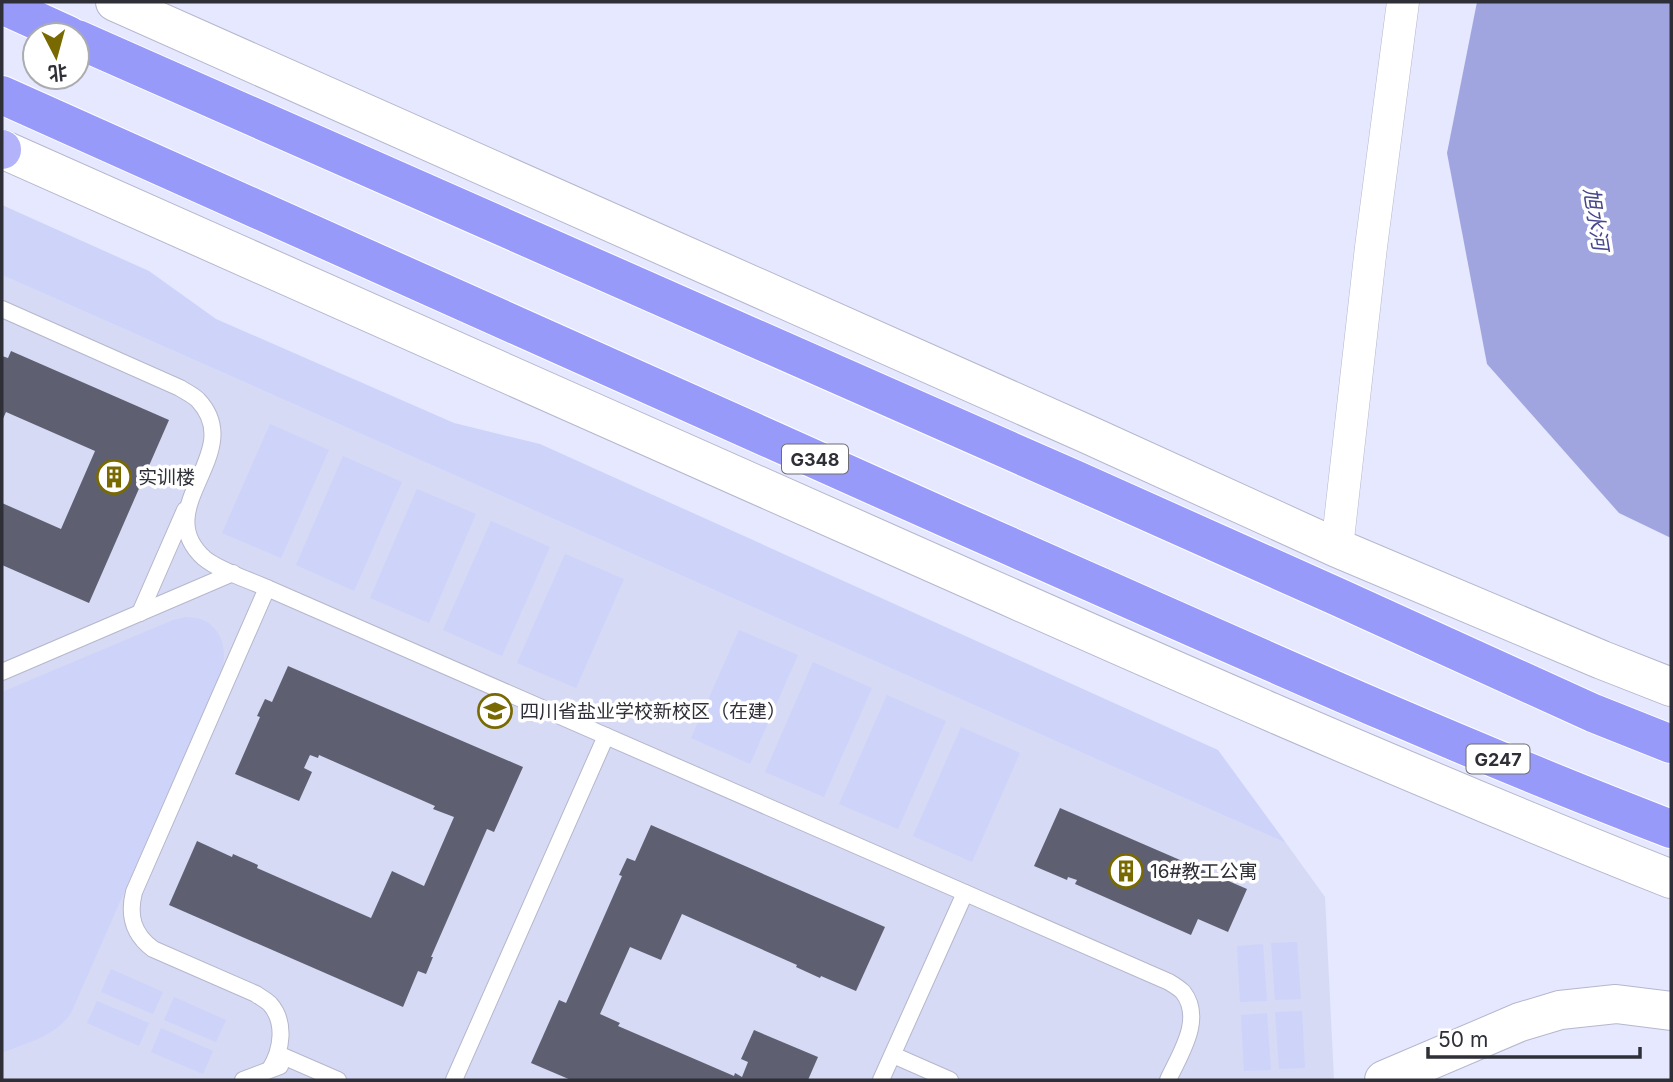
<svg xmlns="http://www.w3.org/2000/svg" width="1673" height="1082" viewBox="0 0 1673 1082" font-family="Inter,'Noto Sans SC',sans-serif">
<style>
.built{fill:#d6daf5}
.green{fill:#ced3fa}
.water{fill:#a0a5df}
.building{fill:#5e6072}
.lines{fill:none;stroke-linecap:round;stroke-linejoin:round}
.service-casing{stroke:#b5b7cc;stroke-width:18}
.minor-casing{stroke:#b5b7cc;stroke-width:33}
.tertiary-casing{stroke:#b5b7cc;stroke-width:40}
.primary-casing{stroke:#fff;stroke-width:40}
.trunk-casing{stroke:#fff;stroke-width:40}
.service{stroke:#fff;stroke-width:16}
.minor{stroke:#fff;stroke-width:32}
.tertiary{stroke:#fff;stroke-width:38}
.primary{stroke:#b2b3fb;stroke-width:38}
.trunk{stroke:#989afa;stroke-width:38}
.labels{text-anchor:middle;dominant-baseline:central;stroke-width:7;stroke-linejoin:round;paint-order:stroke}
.shield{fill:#fff;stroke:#6d6d73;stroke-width:2}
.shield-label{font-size:18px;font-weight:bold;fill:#2e2f37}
.poi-label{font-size:19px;fill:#2e2f37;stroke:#fff;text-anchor:start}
.water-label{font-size:21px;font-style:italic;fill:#45468d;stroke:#fff}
</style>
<rect width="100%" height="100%" fill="#e5e8fe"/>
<path class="built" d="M2,275L1286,843L1325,897L1334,1080H2Z"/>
<g class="green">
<path d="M2,205L149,271L216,319L454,423L540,444L1218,750L1286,843L2,275Z"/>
<path d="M270,424L329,450L281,558L222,533Z"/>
<path d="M343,456L402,482L354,591L296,565Z"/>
<path d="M417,489L476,514L429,623L370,598Z"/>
<path d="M491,521L550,547L502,656L443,630Z"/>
<path d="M565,554L624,579L576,688L517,663Z"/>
<path d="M186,617C192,618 199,618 203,620C223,629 227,652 222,670L71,1013C56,1036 26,1043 2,1053V692L173,620Z"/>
<path d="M739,630L798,655L750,764L691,738Z"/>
<path d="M813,662L872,688L824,797L765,772Z"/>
<path d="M887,695L946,721L898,829L839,804Z"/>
<path d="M961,727L1020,753L972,862L913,836Z"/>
<path d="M1297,942L1301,999L1275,1000L1271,943Z"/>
<path d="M1263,944L1267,1001L1240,1002L1237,946Z"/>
<path d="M111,969L163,992L153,1014L101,992Z"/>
<path d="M174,997L226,1020L216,1042L164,1020Z"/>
<path d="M97,1001L149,1023L139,1046L87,1023Z"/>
<path d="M1302,1011L1305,1068L1279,1069L1275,1012Z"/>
<path d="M1267,1013L1271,1070L1244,1071L1241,1015Z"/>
<path d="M161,1028L213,1051L203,1074L151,1052Z"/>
</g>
<path class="water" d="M1477,2H1671V538L1619,513L1487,364L1447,153Z"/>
<g class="building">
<path d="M11,351L169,420L89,603L2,565V503L61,529L95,451L6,412L2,421V356L8,358Z"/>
<path d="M288,666L523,767L494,832L487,829L431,957H433L426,974L418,971L403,1007L169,905L197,841L232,857L233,854L258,865L257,868L371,918L392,871L424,886L454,817L433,809L435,806L319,755L318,758L310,755L304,768L312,772L299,801L235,774L260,717L257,716L265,699L272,702Z"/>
<path d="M1060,808L1247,889L1228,932L1198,919L1191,935L1075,884L1077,880L1068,877L1067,880L1034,866Z"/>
<path d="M651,825L885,927L856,991L821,976L820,978L796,967L797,965L682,914L661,960L630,947L600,1014L620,1023L618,1026L734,1076L735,1073L742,1077L748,1062L741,1059L754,1030L818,1057L808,1080H571L531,1063L559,1000L566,1003L622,876L619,875L627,858L635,861Z"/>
</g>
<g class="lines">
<g class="service-casing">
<g id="service">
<path d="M2,309L180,388C186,392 193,395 198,400C248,453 148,507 204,558C218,570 249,580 267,588L1169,982C1174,985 1179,988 1183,992C1204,1019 1180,1054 1168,1080"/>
<path d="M267,588L134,892C128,916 133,934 153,949L256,994C260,997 266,1000 270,1004C286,1022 282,1050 270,1069"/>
<path d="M140,613L185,510"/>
<path d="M2,672L233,573"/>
<path d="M278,1054L338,1080"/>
<path d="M893,1055L950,1080"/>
<path d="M243,1080L280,1066"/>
<path d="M454,1080L606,736"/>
<path d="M881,1080L965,893"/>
</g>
</g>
<g class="minor-casing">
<path id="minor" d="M1337,548L1371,247L1403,2"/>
</g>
<g class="tertiary-casing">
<g id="tertiary">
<path d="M115,2L1089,435L1337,548L1602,660L1671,687"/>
<path d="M2,149C292,279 582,407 872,536C1137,654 1402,772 1671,879"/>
<path d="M1384,1080L1520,1022L1560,1010L1616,1004L1671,1011"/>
</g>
</g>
<g class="primary-casing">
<path id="primary" d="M2,149V150"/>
</g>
<g class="trunk-casing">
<g id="trunk">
<path d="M2,5L68,35"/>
<path d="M77,39L1074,479L1338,597L1593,713L1671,744"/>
<path d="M2,95C319,240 637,381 955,522C1193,627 1429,736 1671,829"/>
</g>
</g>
<use href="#service" class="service"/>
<use href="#minor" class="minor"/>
<use href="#tertiary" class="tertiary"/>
<use href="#primary" class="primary"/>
<use href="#trunk" class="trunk"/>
</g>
<defs>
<g id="building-ring" transform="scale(1.75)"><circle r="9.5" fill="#fff" stroke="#786a01" stroke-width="1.5"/><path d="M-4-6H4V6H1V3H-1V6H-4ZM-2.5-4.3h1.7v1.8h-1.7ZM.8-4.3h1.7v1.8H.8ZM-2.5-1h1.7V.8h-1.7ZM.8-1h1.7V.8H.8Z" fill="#786a01"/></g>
<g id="university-ring" transform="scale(1.75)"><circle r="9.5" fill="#fff" stroke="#786a01" stroke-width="1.5"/><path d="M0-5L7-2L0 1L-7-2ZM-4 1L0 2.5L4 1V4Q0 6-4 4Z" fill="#786a01"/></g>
</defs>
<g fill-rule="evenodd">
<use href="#building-ring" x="114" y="477"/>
<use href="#university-ring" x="495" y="711"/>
<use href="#building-ring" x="1126" y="871"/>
</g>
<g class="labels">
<g class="shield">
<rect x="782" y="444.5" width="66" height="29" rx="5"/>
<rect x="1466.5" y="744.5" width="63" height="29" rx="5"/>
</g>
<g class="shield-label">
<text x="815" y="459">G348</text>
<text x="1498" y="759">G247</text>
</g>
<g class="poi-label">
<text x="138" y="477">实训楼</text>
<text x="520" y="711">四川省盐业学校新校区（在建）</text>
<text x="1150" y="871">16#教工公寓</text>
</g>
<g class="water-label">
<text transform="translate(1596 219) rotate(81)">旭水河</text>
</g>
</g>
<rect width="1673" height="1082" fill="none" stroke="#2e2f37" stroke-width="7"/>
<g transform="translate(56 56) rotate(174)"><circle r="33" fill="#ffffff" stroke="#abacaf" stroke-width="2"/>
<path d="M0-5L12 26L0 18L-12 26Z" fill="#786a01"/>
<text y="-10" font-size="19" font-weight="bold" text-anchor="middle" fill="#2e2f37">北</text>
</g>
<path d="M1428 1047v10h212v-10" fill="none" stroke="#2e2f37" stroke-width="3.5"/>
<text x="1438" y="1047" font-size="21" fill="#2e2f37" stroke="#ffffff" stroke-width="5" paint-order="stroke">50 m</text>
</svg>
